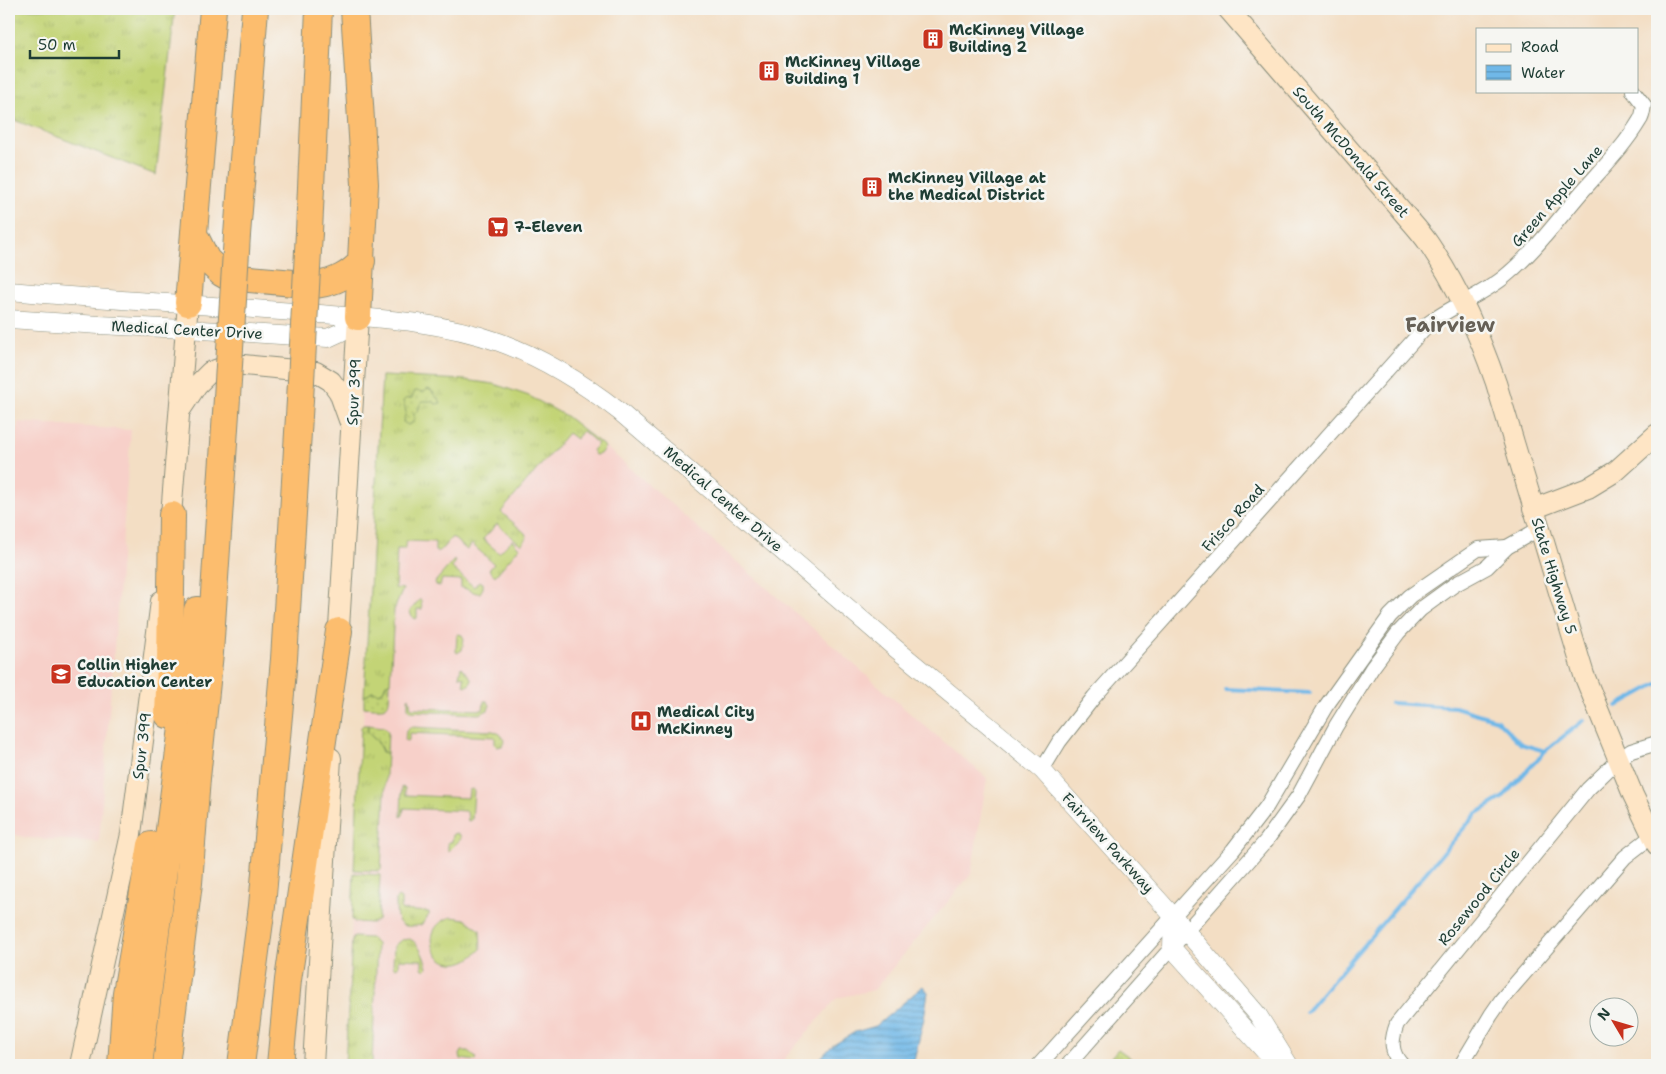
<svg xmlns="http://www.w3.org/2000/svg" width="1666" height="1074" viewBox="0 0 1666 1074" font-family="'Shantell Sans',sans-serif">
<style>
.built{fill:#f7d0c9}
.grass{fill:url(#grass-tufts);stroke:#718855}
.garden{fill:url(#garden-dots);stroke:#718855}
.water{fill:url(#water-rules);stroke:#487a8e}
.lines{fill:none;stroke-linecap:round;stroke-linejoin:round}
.stream{stroke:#70b8e8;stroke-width:4}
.minor-casing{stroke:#898e7c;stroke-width:16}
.tertiary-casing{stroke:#898e7c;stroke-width:19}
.secondary-casing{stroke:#898e7c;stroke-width:22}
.motorway-casing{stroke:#898e7c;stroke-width:28}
.minor{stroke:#fff;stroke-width:14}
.tertiary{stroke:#fff;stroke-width:18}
.secondary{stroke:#fee5c5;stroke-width:20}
.motorway{stroke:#fcbd6e;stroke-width:26}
.motorway-bridge-casing{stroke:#898e7c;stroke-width:28;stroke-linecap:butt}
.motorway-bridge{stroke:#fcbd6e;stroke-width:26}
.labels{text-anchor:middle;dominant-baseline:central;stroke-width:5;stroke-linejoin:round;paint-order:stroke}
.poi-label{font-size:15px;font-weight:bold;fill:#1f3d34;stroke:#f6f6f2;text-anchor:start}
.street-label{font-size:15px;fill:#1f3d34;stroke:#f6f6f2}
.district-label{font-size:20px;font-weight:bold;fill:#666056;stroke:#f6f6f2}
</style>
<defs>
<pattern id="grass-tufts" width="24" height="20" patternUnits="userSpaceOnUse" patternTransform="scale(1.25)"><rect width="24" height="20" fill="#c3d476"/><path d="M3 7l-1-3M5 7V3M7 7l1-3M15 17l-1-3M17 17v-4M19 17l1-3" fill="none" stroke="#a7b767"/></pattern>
<pattern id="garden-dots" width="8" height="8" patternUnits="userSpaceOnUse" patternTransform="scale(1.25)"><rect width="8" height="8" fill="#c3d476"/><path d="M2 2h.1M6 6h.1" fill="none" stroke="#a7b767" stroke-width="1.8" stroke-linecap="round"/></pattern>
<pattern id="water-rules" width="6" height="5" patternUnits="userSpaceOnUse" patternTransform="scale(1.25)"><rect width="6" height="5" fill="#70b8e8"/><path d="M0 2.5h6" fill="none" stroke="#5b97bd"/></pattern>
</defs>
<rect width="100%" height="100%" fill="#f6f6f2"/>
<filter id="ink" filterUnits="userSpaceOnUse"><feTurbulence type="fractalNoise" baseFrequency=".02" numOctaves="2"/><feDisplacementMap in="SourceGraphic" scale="10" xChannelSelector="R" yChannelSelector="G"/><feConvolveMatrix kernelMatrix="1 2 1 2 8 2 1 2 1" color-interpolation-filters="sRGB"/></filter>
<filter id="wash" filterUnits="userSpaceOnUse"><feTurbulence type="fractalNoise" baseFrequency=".0096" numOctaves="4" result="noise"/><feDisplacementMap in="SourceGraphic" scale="20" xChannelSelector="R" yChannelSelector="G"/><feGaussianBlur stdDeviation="1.12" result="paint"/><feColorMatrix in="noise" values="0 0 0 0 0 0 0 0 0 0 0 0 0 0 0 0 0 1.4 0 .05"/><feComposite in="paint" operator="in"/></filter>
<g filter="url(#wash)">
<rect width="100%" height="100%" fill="#f3dec4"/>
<g class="built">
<path d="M382,376L465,380L494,384L529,396L566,416L600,442L913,716L987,778L971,874L874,990L837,998L779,1065H345L361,727L363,725Z"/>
<path d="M18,422L131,430L99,842L27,838L9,833V515H11Z"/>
</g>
<g class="grass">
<path d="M9,9H175L156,175L9,118Z"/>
<path d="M382,376L465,380L494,384L529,396L566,416L605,447L600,454L595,455L592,450L598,444L583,431L576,439L568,433L501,512L525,533L527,538L522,544L519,543L497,524L483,539L499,553L512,540L519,548L495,576L489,570L494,564L472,544L467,550L452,537L441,550L437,552L435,551V542L406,541L405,549H397L395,588L403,589L394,610L390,683L386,684L383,691L379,693L372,691L364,697Z"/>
<path d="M454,560L456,561L452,568L474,587L479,581L483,583V588L480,593C474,594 468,588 461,588V580L442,579L440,586L436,585L435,582Z"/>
<path d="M421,600L422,609H417V618L415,619L411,615L410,611L419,600Z"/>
<path d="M458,634L462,635L464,639L462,650L457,653L456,651L457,635Z"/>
<path d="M461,667L471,678V683L467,686L464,685V677L459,676Z"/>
<path d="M409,697L411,708L483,710L484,701H487L490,705L488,710L480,714L410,711L408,708V699Z"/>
<path d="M363,725H368V733L378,742L382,752L387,753L381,870L379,871L354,870L361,727Z"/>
<path d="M411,727L493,731L500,734L505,740L502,746L497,747L495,745V737L409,733V740L407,741L405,740L406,731Z"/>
<path d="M402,787L405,788V795L468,798L469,790L473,789L474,791L472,820L468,821L467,811L404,808L403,815L401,817Z"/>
<path d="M456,833L460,835L461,839L448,852V842H452L453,834Z"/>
<path d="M354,873L380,875L378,920L372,923L354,922L352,919Z"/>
<path d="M398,897L401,899V910L429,912V915L421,925C396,930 396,921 396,899Z"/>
<path d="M452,917L465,919L480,930L481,949C442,991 410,928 452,917Z"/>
<path d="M354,937L371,938L377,944L372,1065H345L352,940Z"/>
<path d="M410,939C419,943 425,958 427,968L425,970L422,968V960L398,959V967L395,968L393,966L394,946L401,940Z"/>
<path d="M1118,1049L1140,1065H1104Z"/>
<path d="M462,1051H468L477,1059L476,1061L461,1059L460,1055Z"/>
</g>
<g class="garden">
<path d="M428,389L433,392L435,396L439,399L441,403L436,404L432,401H423L420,404L419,409L414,414V422L408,425L403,422L406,412L403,401L405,399L412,398L415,391L424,392Z"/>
<path d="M390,683C389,709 391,710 364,707V697L372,691L379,693L383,691L386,684Z"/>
<path d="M368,725L384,727L388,731L387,753L383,752L378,742L368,733Z"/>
</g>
<path class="water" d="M923,986L928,992L924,1018L913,1065H814L832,1046L855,1032L876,1026Z"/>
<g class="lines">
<g class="stream">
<path d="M1225,689L1310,693"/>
<path d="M1391,703L1455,707L1497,720L1521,744L1545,751L1584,720"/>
<path d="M1617,706L1657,684"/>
<path d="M1306,1012L1476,814L1502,798L1545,751"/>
</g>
</g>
</g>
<g filter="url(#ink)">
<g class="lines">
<g class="minor-casing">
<g id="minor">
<path d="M1042,770L1059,742L1094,697L1429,323C1452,306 1480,296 1503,278C1533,254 1556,222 1580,194C1601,170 1624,147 1640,120C1643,116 1643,110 1644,105L1633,91"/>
<path d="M1039,1065L1233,850L1267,806L1326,706L1390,616L1410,596L1478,549L1507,547"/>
<path d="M1068,1065L1266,841L1299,795L1336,726L1372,668L1398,633L1421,609L1454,585L1487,567L1507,547L1539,529"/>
<path d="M1402,1065C1390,1052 1391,1040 1397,1024L1588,789L1618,760L1631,751L1657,743"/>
<path d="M1461,1065L1491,1015L1502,999L1625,857L1652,836"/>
</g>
</g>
<g class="tertiary-casing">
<g id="tertiary">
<path d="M9,291C108,300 207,305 306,313C371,318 437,320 499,342C543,358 583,383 620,412L895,648L1042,770L1173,916L1258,1015L1289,1065"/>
<path d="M9,319L99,325L186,329L328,338L341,332L358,317"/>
<path d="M1173,916L1172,948L1277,1065"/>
</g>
</g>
<g class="secondary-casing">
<g id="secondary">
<path d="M1228,9L1402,211C1411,222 1421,232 1429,244C1458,287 1479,334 1496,383L1584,675L1633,795L1657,845"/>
<path d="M181,409L197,385L210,372L233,364L316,372L331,381L339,392L349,420"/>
<path d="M1533,509L1588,488L1616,471L1657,434"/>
<path d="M170,528L188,303"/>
<path d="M338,644L358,317"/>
<path d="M80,1065L131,834L161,601"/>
<path d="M313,1065L331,758"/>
</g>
</g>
<g class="motorway-casing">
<g id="motorway">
<path d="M354,9L365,184L358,317"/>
<path d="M309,232L319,9"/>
<path d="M194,234L207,260L221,273L228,277L316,285C336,282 349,275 362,261"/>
<path d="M237,235L255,9"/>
<path d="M188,303L213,9"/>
<path d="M168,715L170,665L172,515"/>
<path d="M121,1065L126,993L151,845"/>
<path d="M139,1065L197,610"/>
<path d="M166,1065L189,883L197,778L210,653L227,398"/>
<path d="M241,1065L262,906L284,659L300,400"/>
<path d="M280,1065L288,980L339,631"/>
</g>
</g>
<use href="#minor" class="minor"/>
<use href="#tertiary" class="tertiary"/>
<use href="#secondary" class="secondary"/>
<use href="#motorway" class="motorway"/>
<g class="motorway-bridge-casing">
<g id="motorway-bridge">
<path d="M227,398L237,235"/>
<path d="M300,400L309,232"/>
</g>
</g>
<use href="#motorway-bridge" class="motorway-bridge"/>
</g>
</g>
<defs>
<g id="building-square" transform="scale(1.125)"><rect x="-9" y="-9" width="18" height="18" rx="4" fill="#c8321e" stroke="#f6f6f2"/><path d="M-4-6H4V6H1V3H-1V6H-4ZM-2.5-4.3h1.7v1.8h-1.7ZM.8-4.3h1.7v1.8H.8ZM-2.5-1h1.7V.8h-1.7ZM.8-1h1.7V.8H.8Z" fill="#fff"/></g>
<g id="supermarket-square" transform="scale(1.125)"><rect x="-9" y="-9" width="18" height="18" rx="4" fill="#c8321e" stroke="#f6f6f2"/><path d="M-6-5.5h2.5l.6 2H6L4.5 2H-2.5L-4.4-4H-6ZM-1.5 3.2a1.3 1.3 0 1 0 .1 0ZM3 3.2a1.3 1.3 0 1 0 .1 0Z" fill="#fff"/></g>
<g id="university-square" transform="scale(1.125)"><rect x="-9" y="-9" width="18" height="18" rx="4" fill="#c8321e" stroke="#f6f6f2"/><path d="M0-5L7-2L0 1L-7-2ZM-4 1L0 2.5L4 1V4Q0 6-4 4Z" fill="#fff"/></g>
<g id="hospital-square" transform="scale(1.125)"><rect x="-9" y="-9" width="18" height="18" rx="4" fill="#c8321e" stroke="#f6f6f2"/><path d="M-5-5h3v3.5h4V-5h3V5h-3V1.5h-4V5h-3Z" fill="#fff"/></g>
</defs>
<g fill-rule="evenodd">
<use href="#building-square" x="933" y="39"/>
<use href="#building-square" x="769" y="71"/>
<use href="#building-square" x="872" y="187"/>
<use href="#supermarket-square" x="498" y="227"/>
<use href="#university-square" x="61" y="674"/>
<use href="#hospital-square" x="641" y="721"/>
</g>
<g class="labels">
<g class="poi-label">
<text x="949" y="30">McKinney Village<tspan x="949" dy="17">Building 2</tspan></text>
<text x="785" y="62">McKinney Village<tspan x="785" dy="17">Building 1</tspan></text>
<text x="888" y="178">McKinney Village at<tspan x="888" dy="17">the Medical District</tspan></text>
<text x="514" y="227">7-Eleven</text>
<text x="77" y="665">Collin Higher<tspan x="77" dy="17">Education Center</tspan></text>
<text x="657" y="712">Medical City<tspan x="657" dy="17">McKinney</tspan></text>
</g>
<g class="street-label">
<text transform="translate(1351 152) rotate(49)">South McDonald Street</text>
<text transform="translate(1557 196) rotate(-49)">Green Apple Lane</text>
<text transform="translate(187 330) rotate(3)">Medical Center Drive</text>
<text transform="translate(354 392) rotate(-87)">Spur 399</text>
<text transform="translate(723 499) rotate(41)">Medical Center Drive</text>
<text transform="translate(1233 518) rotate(-48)">Frisco Road</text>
<text transform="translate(1554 576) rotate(73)">State Highway 5</text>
<text transform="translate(142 746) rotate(-83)">Spur 399</text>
<text transform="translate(1108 843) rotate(48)">Fairview Parkway</text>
<text transform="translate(1479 897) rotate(-51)">Rosewood Circle</text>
</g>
<g class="district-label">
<text x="1450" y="325">Fairview</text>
</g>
</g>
<rect width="1666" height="1074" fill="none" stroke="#f6f6f2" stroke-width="30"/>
<rect x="1476" y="28" width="162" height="65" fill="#f6f6f2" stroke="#a0aca6"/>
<rect x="1486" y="44" width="25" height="8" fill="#fee5c5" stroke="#a0aca6"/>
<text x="1521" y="52" font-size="15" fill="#1f3d34">Road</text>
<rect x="1486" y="65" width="25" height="15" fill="url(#water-rules)" stroke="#a0aca6"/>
<text x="1521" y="78" font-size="15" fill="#1f3d34">Water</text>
<g transform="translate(1614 1022) rotate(308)"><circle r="24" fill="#f6f6f2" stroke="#a0aca6"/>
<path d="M0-4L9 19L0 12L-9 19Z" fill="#c8321e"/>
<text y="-8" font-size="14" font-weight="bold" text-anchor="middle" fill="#1f3d34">N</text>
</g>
<path d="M30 50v8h89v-8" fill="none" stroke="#1f3d34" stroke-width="2.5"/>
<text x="38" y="50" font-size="15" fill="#1f3d34" stroke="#f6f6f2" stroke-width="4" paint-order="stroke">50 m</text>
</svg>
